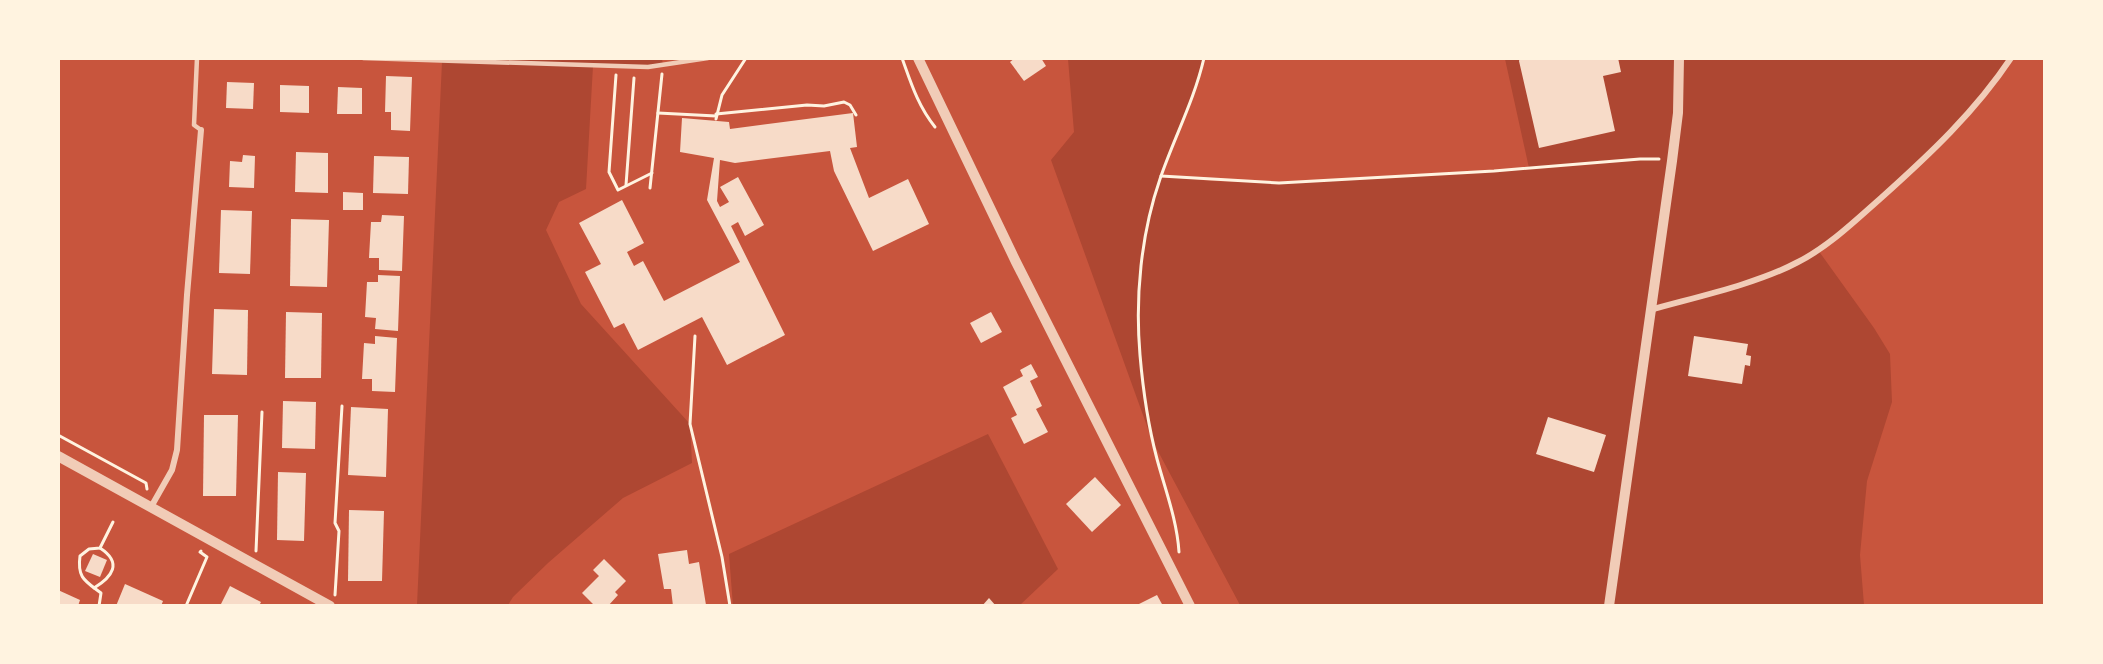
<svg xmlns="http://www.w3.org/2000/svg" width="2103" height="664" viewBox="0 0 2103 664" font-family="Roboto,sans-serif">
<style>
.green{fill:#ae4732}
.building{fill:#f7dbc8}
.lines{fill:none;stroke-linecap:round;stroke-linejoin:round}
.path{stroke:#fff3e0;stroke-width:3}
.service{stroke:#f1ccb7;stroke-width:4.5}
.minor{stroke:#f1ccb7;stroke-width:6}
.tertiary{stroke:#f1ccb7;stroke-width:10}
</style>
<rect width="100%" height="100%" fill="#c8553d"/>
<g class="green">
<path d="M363,59H662L663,65L593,66L586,189L559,202L546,230L581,304L690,424L692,463L623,498L548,563L513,597L508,605H417L442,62Z"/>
<path d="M1068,59H1204L1196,88L1161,176L1211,181L1279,183L1529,168L1505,59H2011L1940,143L1818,250L1874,328L1890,354L1892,402L1867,481L1860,555L1864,605H1240L1152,440L1051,160L1074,132Z"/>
<path d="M988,434L1058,569L1020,605L733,606L729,554Z"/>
</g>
<g class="building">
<path d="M1015,58H1041L1046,66L1024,81L1010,62Z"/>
<path d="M1520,58H1618L1621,72L1603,76L1615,131L1539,148L1522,74L1519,61Z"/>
<path d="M386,76L412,77L410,131L391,130V112H385Z"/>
<path d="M227,82L254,83L253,109L226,108Z"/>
<path d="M280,85L309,86V113L280,112Z"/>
<path d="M338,87L362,88V114H337Z"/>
<path d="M853,113L857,147L850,148L869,198L908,179L929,224L873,251L834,171L830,151L735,163L720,160L717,201L720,207L729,202L720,187L738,177L764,225L745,236L738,222L731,226L785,335L727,365L702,317L638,350L624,323L614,328L585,272L601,264L579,223L622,200L644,243L627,252L634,266L643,261L664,301L740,262L707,200L714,158L680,152L682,118L729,122L730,129Z"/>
<path d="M296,152L328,153V193L295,192Z"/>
<path d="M243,155L255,156L254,188L229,187L230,161L242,162Z"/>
<path d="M374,156L409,157L408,194L373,193Z"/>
<path d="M343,192L363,193V210H343Z"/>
<path d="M221,210L252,211L250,274L219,273Z"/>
<path d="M382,215L404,216L402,271L379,270V258H369L371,222H381Z"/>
<path d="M291,219L329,220L327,287L290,286Z"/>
<path d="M378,275L400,276L398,331L375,329L376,318L365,317L367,282H378Z"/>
<path d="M214,309L248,310L247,375L212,374Z"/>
<path d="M286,312L322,313L321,378H285Z"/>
<path d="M991,312L1002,332L981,343L970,323Z"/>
<path d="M375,336L397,338L395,392L372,391V379H362L364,343L375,344Z"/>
<path d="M1694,336L1748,344L1746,355L1751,356L1750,366L1745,365L1742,384L1688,376Z"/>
<path d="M1031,364L1038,377L1030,381L1042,406L1036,409L1048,432L1024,444L1011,418L1017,415L1003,387L1023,376L1020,370Z"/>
<path d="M283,401L316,402L315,449L282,448Z"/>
<path d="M351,407L388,409L386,477L348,475Z"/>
<path d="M204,415H238L236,496H203Z"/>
<path d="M1548,417L1606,435L1594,472L1536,454Z"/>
<path d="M278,472L306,473L304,541L277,540Z"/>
<path d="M1095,477L1121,505L1092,532L1066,504Z"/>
<path d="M349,510L384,511L382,581H348Z"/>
<path d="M687,550L689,564L699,562L706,605L673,606L671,589H664L658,554Z"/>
<path d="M93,554L107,560L100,577L85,571Z"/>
<path d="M604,559L626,581L615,592L618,595L608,606H595L582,593L599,576L593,570Z"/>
<path d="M125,584L163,601L161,606H116Z"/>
<path d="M230,586L261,602L259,606H220Z"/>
<path d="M58,590L80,600L78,606H58Z"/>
<path d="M1157,595L1163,606H1135Z"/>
<path d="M989,598L996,606H982Z"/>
</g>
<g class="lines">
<g class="path">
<path d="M902,58C911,83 918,106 935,127"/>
<path d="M616,75L609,172L618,190L652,173"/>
<path d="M658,113L716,116"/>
<path d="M716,114L807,105L824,106L844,102L850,105L856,115"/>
<path d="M716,119L722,95L746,58"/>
<path d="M1161,176L1279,183L1494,171L1640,159H1659"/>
<path d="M626,185L634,78"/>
<path d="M650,188L662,74"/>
<path d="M695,336L690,424L722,557L730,606"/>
<path d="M58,435L146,483L147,489"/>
<path d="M256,551L262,412"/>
<path d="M1179,552C1177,520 1165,489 1157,459C1148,425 1143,390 1140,355C1135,297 1141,234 1160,179C1174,138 1194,101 1204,58"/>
<path d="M94,588C112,577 123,563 100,548"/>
<path d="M335,595L339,531L335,523L342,406"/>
<path d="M99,606L101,593C85,581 77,578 80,556L89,549L100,548L113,522"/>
<path d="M186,606L207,557L200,552L201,551"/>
</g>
<g class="service">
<path d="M197,58L194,125L201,130"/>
<path d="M363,58L648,67L708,58"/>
</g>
<g class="minor">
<path d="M1650,310C1696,297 1757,284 1798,262C1828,247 1855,221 1881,198C1929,155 1975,112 2011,58"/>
<path d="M151,507L172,470L177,450L187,295L201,130"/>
</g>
<g class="tertiary">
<path d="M918,58L1016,262L1190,606"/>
<path d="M58,456L330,606"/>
<path d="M1609,606L1672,161L1678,113L1679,58"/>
</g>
</g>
<rect width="2103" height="664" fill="none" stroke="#fff3e0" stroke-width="120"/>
</svg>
